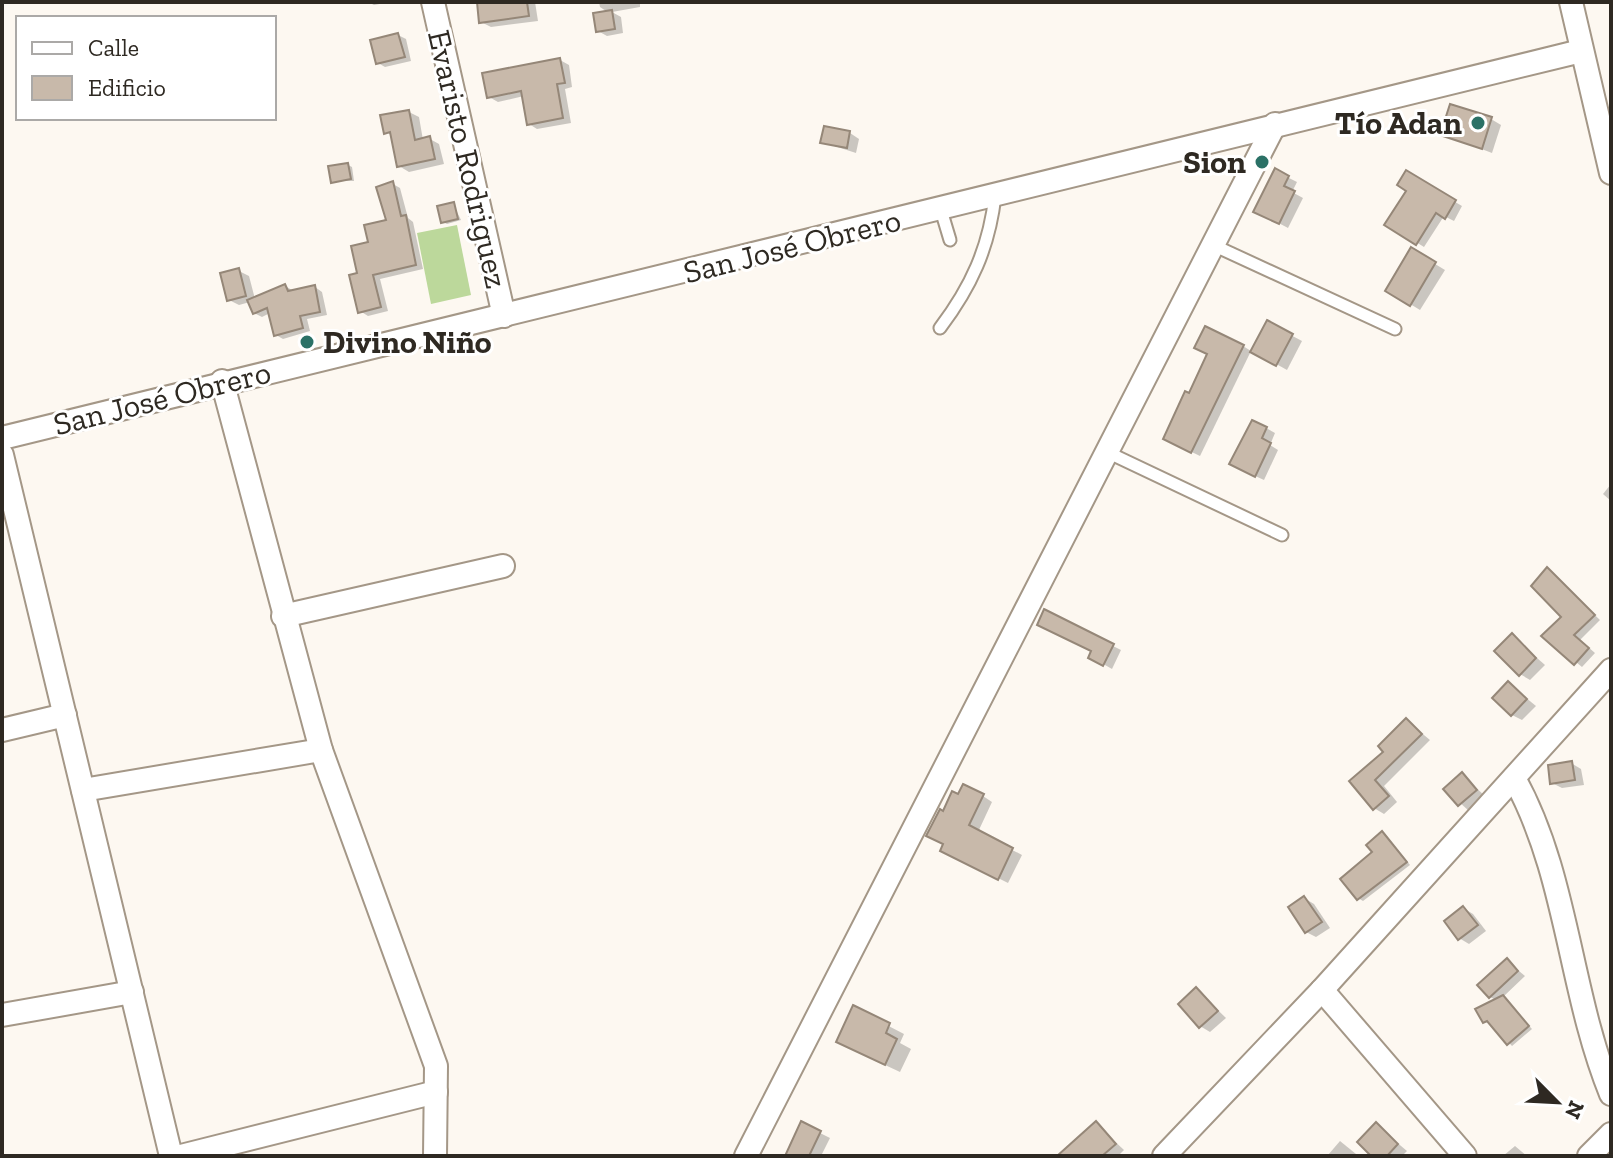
<svg xmlns="http://www.w3.org/2000/svg" width="1613" height="1158" viewBox="0 0 1613 1158" font-family="'Zilla Slab',serif">
<style>
.green{fill:#bcd89b}
.shadow{fill:#0003}
.building{fill:#c8b9aa;stroke:#958778;stroke-width:2}
.lines{fill:none;stroke-linecap:round;stroke-linejoin:round}
.service-casing{stroke:#a49787;stroke-width:15}
.minor-casing{stroke:#a49787;stroke-width:26}
.service{stroke:#fff;stroke-width:11}
.minor{stroke:#fff;stroke-width:22}
.poi-dot{fill:#2b7166;stroke:#fff;stroke-width:3}
.labels{text-anchor:middle;dominant-baseline:central;stroke-width:6;stroke-linejoin:round;paint-order:stroke}
.poi-label{font-size:32px;font-weight:bold;fill:#2e2922;stroke:#fff;text-anchor:end}
.street-label{font-size:32px;fill:#2e2922;stroke:#fff}
</style>
<rect width="100%" height="100%" fill="#fdf8f1"/>
<path class="green" d="M457,225L471,295L431,304L417,233Z"/>
<g class="shadow">
<path d="M368,2H391L374,5Z"/>
<path d="M479,2H535L538,21L491,27L481,22Z"/>
<path d="M599,2H640V7L612,12L621,17L623,33L607,36L598,31L609,13L600,7Z"/>
<path d="M398,35L406,39L411,61L385,67L378,63Z"/>
<path d="M560,60L569,65L572,87L565,89L571,123L537,129L529,124L524,96L498,102L489,97Z"/>
<path d="M409,112L419,117L423,140L430,139L439,144L444,164L409,172L399,166L393,136L386,132Z"/>
<path d="M1491,119L1501,125L1492,153L1442,134Z"/>
<path d="M850,133L859,139L856,153L822,142Z"/>
<path d="M348,165L352,167L354,181H333Z"/>
<path d="M1275,171L1297,182L1292,192L1303,198L1288,228L1265,216Z"/>
<path d="M1406,173L1462,206L1454,221L1444,216L1424,247L1387,224L1409,190Z"/>
<path d="M393,184L400,188L408,218L413,222L423,269L380,279L388,311L368,316L360,311V275L371,244L388,221Z"/>
<path d="M453,204L461,220L447,224L443,222Z"/>
<path d="M1412,250L1445,270L1420,310L1387,290Z"/>
<path d="M239,271L249,276L255,299L285,286L292,290L315,287L322,292L327,315L307,319L310,331L283,339L276,335L270,313L262,317L254,313L250,302L239,305L229,300Z"/>
<path d="M1268,323L1302,341L1287,370L1253,351Z"/>
<path d="M1243,346L1251,351L1200,456L1173,443L1190,396Z"/>
<path d="M1266,428L1275,433L1270,445L1278,450L1264,480L1240,469Z"/>
<path d="M1611,484V501L1603,494Z"/>
<path d="M1547,569L1600,620L1580,640L1595,653L1582,667L1544,636L1564,617Z"/>
<path d="M1512,636L1545,665L1530,680L1520,674Z"/>
<path d="M1113,646L1121,650L1112,669L1091,657L1093,651Z"/>
<path d="M1509,684L1536,706L1522,720L1512,715Z"/>
<path d="M1407,721L1430,740L1384,786L1397,802L1384,814L1374,808L1352,781L1386,752Z"/>
<path d="M1571,763L1581,769L1584,785L1562,788L1552,783Z"/>
<path d="M1462,775L1485,796L1469,811L1446,790Z"/>
<path d="M983,796L992,802L978,832L1022,855L1008,883L952,855L945,844L944,813L959,797Z"/>
<path d="M1386,836L1410,865L1363,901L1358,898L1374,852Z"/>
<path d="M1304,898L1314,904L1330,928L1316,937L1306,932Z"/>
<path d="M1463,908L1473,914L1486,931L1469,944L1459,938Z"/>
<path d="M1507,961L1525,976L1503,997L1532,1029L1512,1046L1491,1023L1484,1022L1496,1000L1490,997Z"/>
<path d="M1197,990L1226,1018L1210,1032L1200,1026Z"/>
<path d="M854,1008L904,1034L900,1043L911,1049L900,1072L853,1050Z"/>
<path d="M1096,1124L1124,1150L1118,1156H1060Z"/>
<path d="M1376,1125L1407,1151L1402,1156H1374Z"/>
<path d="M820,1133L830,1138L821,1156H793Z"/>
<path d="M1340,1141L1356,1154L1354,1156L1328,1155Z"/>
<path d="M1515,1146L1527,1156H1503Z"/>
</g>
<g class="building">
<path d="M477,2H527L529,16L479,23Z"/>
<path d="M612,10L615,29L596,32L593,13Z"/>
<path d="M398,33L405,57L376,64L370,40Z"/>
<path d="M560,58L565,83L557,84L563,118L527,125L521,91L487,98L482,73Z"/>
<path d="M1450,104L1492,117L1482,149L1440,135Z"/>
<path d="M409,110L415,140L430,136L435,159L397,167L390,132L384,134L380,115Z"/>
<path d="M824,126L850,131L847,148L820,143Z"/>
<path d="M348,163L351,179L331,183L328,166Z"/>
<path d="M1275,168L1289,176L1284,186L1295,191L1279,224L1253,212Z"/>
<path d="M1406,170L1456,200L1445,219L1436,213L1416,245L1384,225L1406,191L1397,185Z"/>
<path d="M393,181L401,216L406,215L416,265L373,275L381,307L358,313L349,275L357,273L351,246L368,242L364,225L386,220L376,187Z"/>
<path d="M454,202L458,219L441,223L437,206Z"/>
<path d="M1411,247L1436,262L1410,306L1385,291Z"/>
<path d="M239,268L246,296L227,301L220,273Z"/>
<path d="M285,284L288,291L315,285L320,312L300,316L303,328L274,336L267,308L253,314L247,300Z"/>
<path d="M1267,320L1293,334L1276,366L1250,352Z"/>
<path d="M1205,326L1244,345L1191,453L1163,439L1185,391L1189,393L1207,354L1194,348Z"/>
<path d="M1252,420L1267,427L1262,438L1271,443L1255,477L1229,464Z"/>
<path d="M1547,567L1595,615L1574,635L1589,648L1574,665L1541,636L1561,617L1531,586Z"/>
<path d="M1044,609L1114,644L1103,666L1088,658L1091,651L1037,625Z"/>
<path d="M1512,633L1536,658L1519,676L1494,651Z"/>
<path d="M1508,681L1527,699L1511,716L1492,698Z"/>
<path d="M1406,718L1422,734L1375,780L1389,796L1373,810L1349,781L1383,752L1378,746Z"/>
<path d="M1572,761L1575,780L1550,784L1548,765Z"/>
<path d="M1462,772L1477,790L1458,806L1443,789Z"/>
<path d="M963,784L984,794L969,825L1013,848L998,880L940,851L943,844L926,836L940,809L943,811L952,791L958,794Z"/>
<path d="M1382,831L1407,862L1357,900L1340,879L1372,852L1366,845Z"/>
<path d="M1304,896L1322,922L1305,933L1288,907Z"/>
<path d="M1463,906L1478,925L1458,940L1444,921Z"/>
<path d="M1507,958L1518,971L1489,998L1477,985Z"/>
<path d="M1196,987L1218,1011L1199,1028L1178,1004Z"/>
<path d="M1503,995L1529,1026L1507,1045L1487,1021L1483,1023L1475,1009Z"/>
<path d="M853,1005L890,1023L886,1033L897,1039L885,1065L836,1042Z"/>
<path d="M801,1121L821,1131L809,1156H785Z"/>
<path d="M1096,1121L1116,1144L1102,1156H1057Z"/>
<path d="M1376,1122L1398,1144L1387,1156H1371L1357,1142Z"/>
</g>
<g class="lines">
<g class="service-casing">
<g id="service">
<path d="M941,210L950,240"/>
<path d="M1213,245L1395,329"/>
<path d="M940,328C971,287 989,248 995,196"/>
<path d="M1107,452L1282,535"/>
</g>
</g>
<g class="minor-casing">
<g id="minor">
<path d="M433,2L504,316"/>
<path d="M1571,2L1611,173"/>
<path d="M222,381L321,750L436,1066L435,1156"/>
<path d="M2,438L1581,51"/>
<path d="M2,455L171,1156"/>
<path d="M283,616L503,566"/>
<path d="M2,730L65,715"/>
<path d="M1514,778C1568,875 1569,991 1611,1094"/>
<path d="M83,790L321,750"/>
<path d="M1322,990L1465,1156"/>
<path d="M2,1015L132,992"/>
<path d="M181,1156L436,1092"/>
<path d="M746,1156L1275,124"/>
<path d="M1164,1156L1322,990L1611,670"/>
<path d="M1589,1156L1611,1134"/>
</g>
</g>
<use href="#service" class="service"/>
<use href="#minor" class="minor"/>
</g>
<g class="poi-dot">
<circle cx="1478" cy="123" r="8"/>
<circle cx="1262" cy="162" r="8"/>
<circle cx="307" cy="342" r="8"/>
</g>
<g class="labels">
<g class="poi-label">
<text x="1462" y="123">Tío Adan</text>
<text x="1246" y="162">Sion</text>
<text x="323" y="342" text-anchor="start">Divino Niño</text>
</g>
<g class="street-label">
<text transform="translate(468 159) rotate(77)">Evaristo Rodriguez</text>
<text transform="translate(792 246) rotate(-14)">San José Obrero</text>
<text transform="translate(162 398) rotate(-14)">San José Obrero</text>
</g>
</g>
<rect width="1613" height="1158" fill="none" stroke="#2e2922" stroke-width="8"/>
<rect x="16" y="16" width="260" height="104" fill="#ffffff" stroke="#aba9a7" stroke-width="2"/>
<rect x="32" y="42" width="40" height="12" fill="#ffffff" stroke="#aba9a7" stroke-width="2"/>
<text x="88" y="56" font-size="24" fill="#2e2922">Calle</text>
<rect x="32" y="76" width="40" height="24" fill="#c8b9aa" stroke="#aba9a7" stroke-width="2"/>
<text x="88" y="96" font-size="24" fill="#2e2922">Edificio</text>
<g transform="translate(1557 1102) rotate(114)" stroke="#ffffff" stroke-width="6" paint-order="stroke">
<path d="M0-6L14 30L0 20L-14 30Z" fill="#2e2922"/>
<text y="-12" font-size="22" font-weight="bold" text-anchor="middle" fill="#2e2922">N</text>
</g>
</svg>
